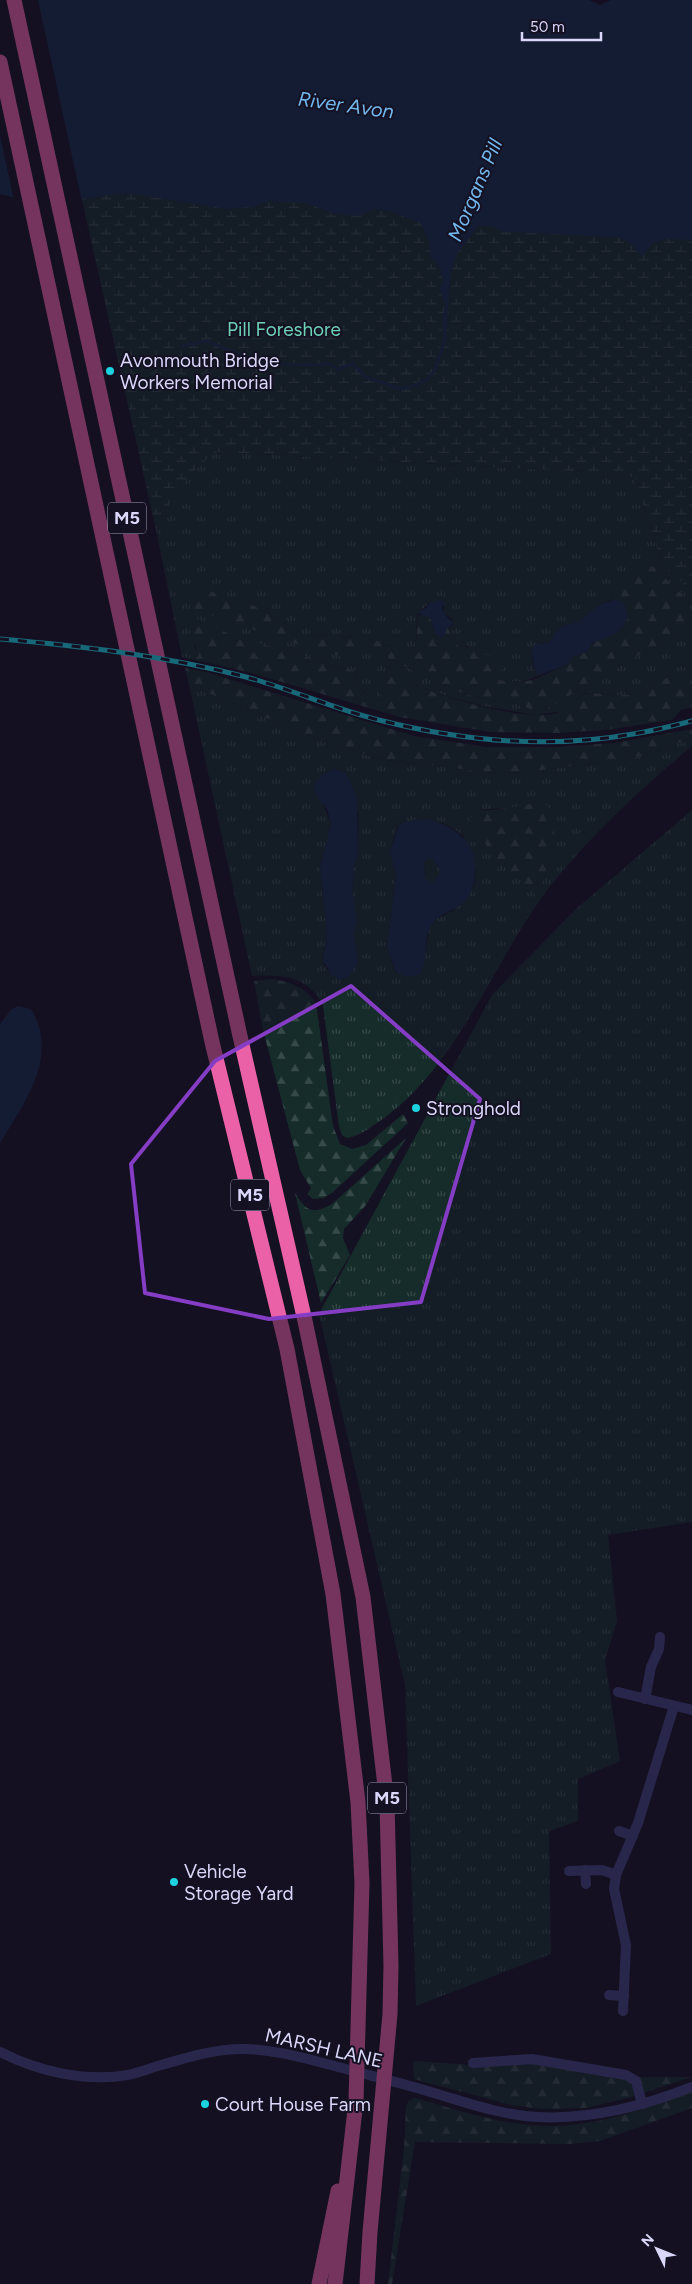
<svg xmlns="http://www.w3.org/2000/svg" width="692" height="2284" viewBox="0 0 692 2284" font-family="Figtree,sans-serif">
<style>
.grass{fill:url(#grass-tufts);fill-rule:evenodd}
.forest{fill:url(#forest-firs)}
.wetland{fill:url(#wetland-marsh)}
.water{fill:#162a47;fill-rule:evenodd}
.pier{fill:#141122}
.lines{fill:none;stroke-linecap:round;stroke-linejoin:round}
.stream{stroke:#162a47;stroke-width:3}
.minor{stroke:#43427c;stroke-width:10}
.motorway{stroke:#eb61a7;stroke-width:15}
.rail-casing{stroke:#1cd2e1;stroke-width:5}
.rail{stroke:#141122;stroke-width:3;stroke-dasharray:9;stroke-linecap:butt}
.marked{fill:none;stroke:#853dc5;stroke-width:4;stroke-linejoin:round}
.poi-dot{fill:#1cd2e1;stroke:#141122;stroke-width:2}
.labels{text-anchor:middle;dominant-baseline:central;stroke-width:4;stroke-linejoin:round;paint-order:stroke}
.shield{fill:#141122;stroke:#9f9cb9;stroke-width:1}
.shield-label{font-size:18px;font-weight:bold;fill:#dbd7fa}
.park-label{font-size:19px;fill:#6cd1b5;stroke:#141122}
.poi-label{font-size:19px;fill:#dbd7fa;stroke:#141122;text-anchor:start}
.street-label{font-size:19px;fill:#dbd7fa;stroke:#141122}
.water-label{font-size:20px;font-style:italic;fill:#72b7ed;stroke:#141122}
</style>
<defs>
<pattern id="grass-tufts" width="24" height="20" patternUnits="userSpaceOnUse" patternTransform="scale(1.25)"><rect width="24" height="20" fill="#152c2a"/><path d="M3 7l-1-3M5 7V3M7 7l1-3M15 17l-1-3M17 17v-4M19 17l1-3" fill="none" stroke="#364a4a"/></pattern>
<pattern id="forest-firs" width="22" height="20" patternUnits="userSpaceOnUse" patternTransform="scale(1.25)"><rect width="22" height="20" fill="#152c2a"/><path d="M5 1l3.5 6h-7zM16 11l3.5 6h-7z" fill="#364a4a"/></pattern>
<pattern id="wetland-marsh" width="20" height="14" patternUnits="userSpaceOnUse" patternTransform="scale(1.25)"><rect width="20" height="14" fill="#152c2a"/><path d="M1 5h8M5 5V1M11 12h8M15 12V8" fill="none" stroke="#364a4a"/></pattern>
</defs>
<rect width="100%" height="100%" fill="#141122"/>
<g class="grass">
<path d="M215,452L588,472L634,477L663,566L692,591V604L652,566L613,589L611,600L597,606L578,622L564,626L554,635L549,643H541L531,654L535,672L540,675L522,682L497,680V675L484,656L477,655L469,646L459,647L453,639L450,626L454,624L452,619L444,613V606L430,602L417,615L415,654L384,643L361,637L305,635L249,603L194,609L348,658C360,651 366,649 379,653L449,689L484,699L517,704L528,709L544,710L633,658L692,628V667L650,685L646,692L616,696L594,692L585,693L563,711L535,715L483,706L449,697L418,686L400,676L389,666H385L388,680L380,699L366,701L364,692L358,686L355,670L342,668L286,650L240,639L223,632L194,646L199,654L195,660L182,657L156,530C174,494 183,478 215,452Z"/>
<path d="M190,689L201,690L305,734L378,759L496,773L528,772L645,756L692,737V746C645,785 590,836 552,884C492,960 462,1063 380,1121C369,1128 360,1136 347,1138L342,1135L339,1126L323,1006C310,976 281,974 252,976ZM323,804L358,812V852L354,868L352,890L354,935L358,963L332,975L324,965L323,958L327,931L320,869L331,824ZM528,806L551,857L540,888L476,810ZM401,823H442L454,829L463,836L476,870L474,885L470,893L454,910L436,919L430,926L422,970L396,973L387,947L396,874L390,852L397,827Z"/>
<path d="M692,810V1522L608,1535L617,1621L605,1660L620,1761L578,1779V1821L549,1831L551,1954L416,2006L405,1685L319,1314L492,995L575,910Z"/>
<path d="M427,859H432L439,867V875L433,882L425,879L424,863Z"/>
</g>
<g class="forest">
<path d="M652,566L692,604V628L633,658L553,705L537,712L517,704L484,699L449,689L379,653C365,649 361,652 348,658L283,640L194,609L190,585L249,603L305,635L361,637L384,643L415,654L418,615H426L431,619L434,631L445,635V629L450,626L453,639L459,647H473L477,655H489L503,668L497,675V680L522,682L535,679L565,665L575,655L586,652C594,634 623,641 628,615L624,604L611,600C615,573 628,569 652,566Z"/>
<path d="M198,619L240,639L286,650L341,668L355,670L358,686L365,694L366,701L380,699L381,689L388,680L385,666C394,667 408,682 418,686C448,699 526,722 557,713C570,709 577,696 589,692L616,696L646,692L650,685L692,667V707L681,710L672,720L606,730L559,733L491,732L399,717L248,672L195,660L199,654L193,641L195,622Z"/>
<path d="M185,668L206,672L414,736L487,747H557L614,743L692,729V737L645,756L528,772L496,773L379,759L305,734L201,690L190,689Z"/>
<path d="M543,802L556,816L551,857L540,888L536,895L490,851L470,819L476,810H492Z"/>
<path d="M273,979C290,982 307,988 316,1003L333,1126L340,1144L352,1149L366,1145L403,1114L408,1123L332,1193L323,1198L313,1199L307,1194L311,1188L300,1170L263,1030L254,981Z"/>
<path d="M406,1138L366,1205L344,1229L343,1238L350,1255L321,1303L295,1193C306,1211 312,1215 332,1204Z"/>
<path d="M413,2061L473,2065L532,2061L624,2077H692L631,2097L586,2108L542,2109L511,2105L414,2079Z"/>
<path d="M692,2091V2108L600,2141L570,2144L415,2142L392,2284H388L404,2148L406,2106L409,2100L416,2098C460,2111 508,2127 555,2126C602,2125 648,2107 692,2091Z"/>
</g>
<path class="wetland" d="M0,119L331,141L453,250L465,225L692,177V591L663,566L634,477L588,472L216,452C183,478 174,494 156,530L82,200L16,198L0,194Z"/>
<g class="water">
<path d="M0,0H589L600,5L611,0H692V240C669,239 653,234 642,258L632,245L621,238C585,236 548,233 511,232C498,232 496,224 478,226C472,236 463,244 457,255C448,269 448,321 446,341L444,343L442,320L445,305L440,290L443,280L440,267L431,258L429,242L422,224L393,212L375,209L357,216L332,213L305,203L269,201L253,207L226,209L128,193L82,199L16,198L0,194Z"/>
<path d="M441,599L445,603L442,608L447,617L454,623L446,629L445,635L442,638L435,633L430,618L417,613L426,608L430,602H435Z"/>
<path d="M616,599L624,604L628,615C625,633 607,638 592,643L587,652L575,655L566,665L540,675L536,674L531,651L536,644L549,643L555,633L561,627L578,622L597,606Z"/>
<path d="M335,769L345,773L348,777L356,795L357,806L358,852L354,868L352,890L357,920L354,935L358,963L349,976L340,980L332,975L323,961L327,931L320,869L331,824L327,809L317,797L314,789L315,783L323,774Z"/>
<path d="M429,819C456,827 479,844 475,875C474,886 471,895 463,903C454,911 438,914 432,924C423,938 428,958 421,973C415,978 401,977 396,972L387,947L396,874L390,852L399,824L414,820ZM427,859H432L439,867V875L433,882L425,879L424,863Z"/>
<path d="M18,1006L31,1009C60,1056 24,1103 0,1143V1024L12,1009Z"/>
</g>
<path class="pier" d="M0,0H38L82,202L14,200L0,136Z"/>
<g class="lines">
<path class="stream" d="M182,346L207,341L245,357L273,364L320,365L327,363L338,369L353,364L366,377L400,389L410,387L426,380L434,372L445,339"/>
<g class="minor">
<path d="M618,1692L692,1710"/>
<path d="M645,1699L651,1667L659,1649L660,1637"/>
<path d="M619,1831L633,1836"/>
<path d="M585,1870L586,1884"/>
<path d="M569,1871L602,1870L616,1875"/>
<path d="M609,1995L624,1996"/>
<path d="M623,2011L626,1945L614,1889L616,1875L638,1823L674,1706"/>
<path d="M0,2052C39,2072 85,2082 128,2075C139,2073 150,2068 161,2065C188,2057 218,2048 246,2049C280,2050 314,2061 346,2069C376,2077 405,2084 434,2093C468,2103 501,2115 537,2117C589,2120 644,2106 692,2087"/>
<path d="M473,2063L532,2059L626,2075L636,2081L642,2104"/>
</g>
<g class="motorway">
<path d="M14,0L240,1036L305,1321L363,1597L387,1803L391,1966L390,2014L370,2232L367,2284"/>
<path d="M0,62L212,1042L287,1349L333,1594L358,1802L362,1883L356,2101L335,2284"/>
<path d="M319,2284L338,2191"/>
</g>
<g class="rail-casing">
<path id="rail" d="M0,639C82,646 166,656 246,677C291,689 334,709 379,720C461,741 549,749 633,734C653,731 672,726 692,721"/>
</g>
<use href="#rail" class="rail"/>
</g>
<path d="M0 0H692V2284H0ZM351,986L480,1099L421,1302L269,1319L145,1293L131,1164L215,1061Z" fill="#141122" fill-opacity=".55" fill-rule="evenodd"/>
<path class="marked" d="M351,986L480,1099L421,1302L269,1319L145,1293L131,1164L215,1061Z"/>
<g class="poi-dot">
<circle cx="110" cy="371" r="5"/>
<circle cx="416" cy="1108" r="5"/>
<circle cx="174" cy="1882" r="5"/>
<circle cx="205" cy="2104" r="5"/>
</g>
<g class="labels">
<g class="shield">
<rect x="108" y="502.5" width="38" height="31" rx="4"/>
<rect x="231" y="1179.5" width="38" height="31" rx="4"/>
<rect x="368" y="1782.5" width="38" height="31" rx="4"/>
</g>
<g class="shield-label">
<text x="127" y="518">M5</text>
<text x="250" y="1195">M5</text>
<text x="387" y="1798">M5</text>
</g>
<g class="park-label">
<text x="284" y="329">Pill Foreshore</text>
</g>
<g class="poi-label">
<text x="120" y="360">Avonmouth Bridge<tspan x="120" dy="22">Workers Memorial</tspan></text>
<text x="426" y="1108">Stronghold</text>
<text x="184" y="1871">Vehicle<tspan x="184" dy="22">Storage Yard</tspan></text>
<text x="215" y="2104">Court House Farm</text>
</g>
<g class="street-label">
<text transform="translate(324 2048) rotate(13)">MARSH LANE</text>
</g>
<g class="water-label">
<text transform="translate(346 105) rotate(8)">River Avon</text>
<text transform="translate(475 190) rotate(-67)">Morgans Pill</text>
</g>
</g>
<g transform="translate(657 2249) rotate(313)" stroke="#141122" stroke-width="4" paint-order="stroke">
<path d="M0-4L9 19L0 12L-9 19Z" fill="#dbd7fa"/>
<text y="-8" font-size="14" font-weight="bold" text-anchor="middle" fill="#dbd7fa">N</text>
</g>
<path d="M522 32v8h79v-8" fill="none" stroke="#dbd7fa" stroke-width="2.5"/>
<text x="530" y="32" font-size="15" fill="#dbd7fa" stroke="#141122" stroke-width="4" paint-order="stroke">50 m</text>
</svg>
